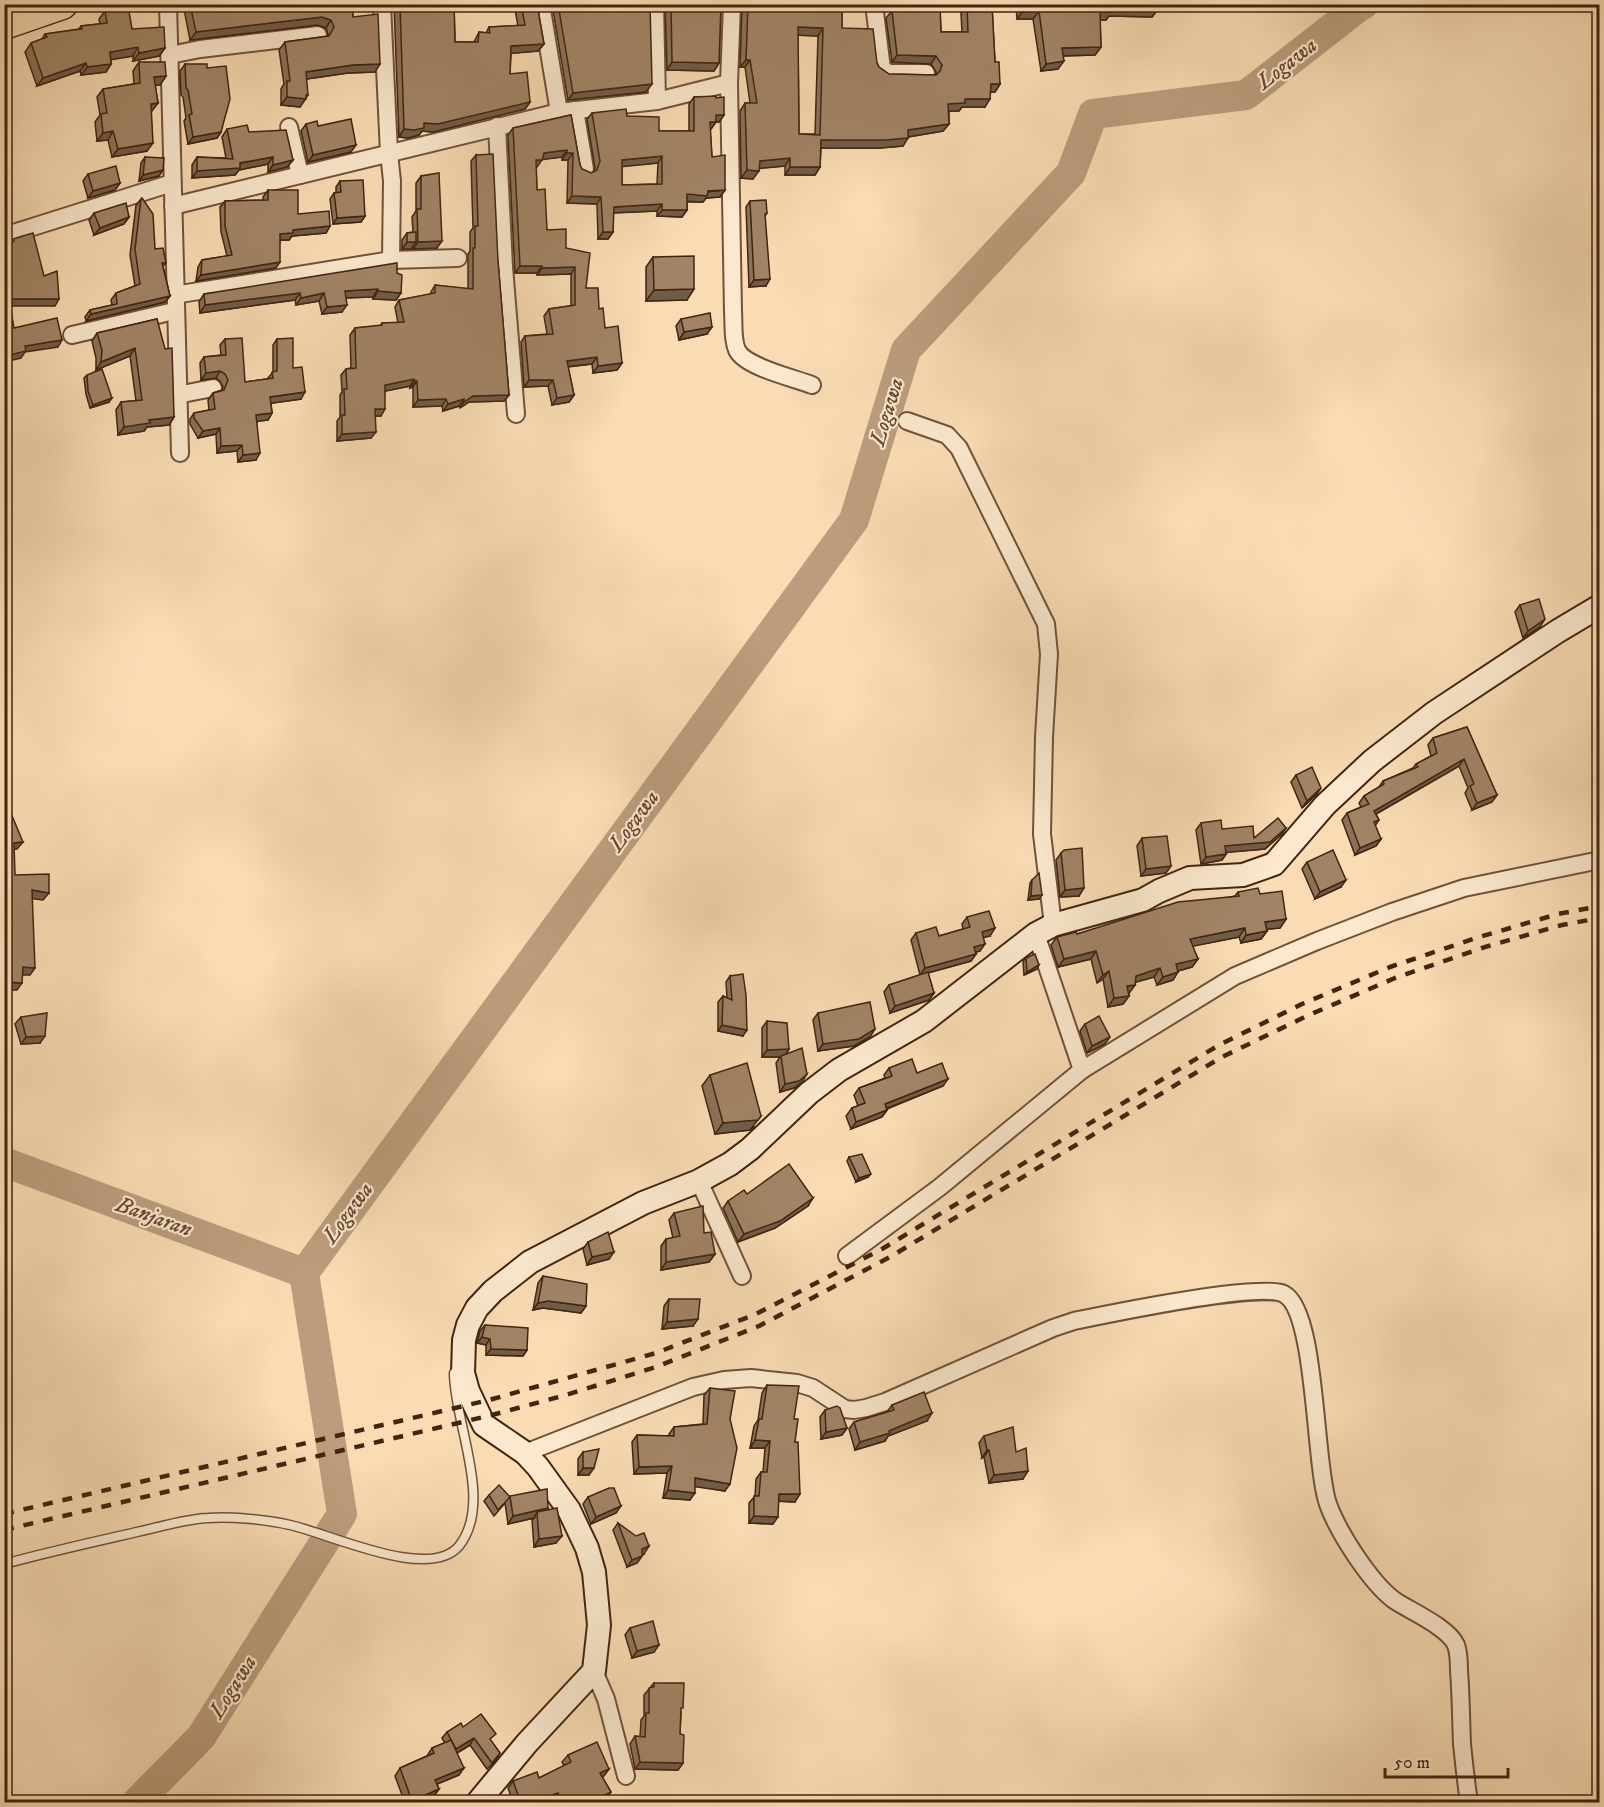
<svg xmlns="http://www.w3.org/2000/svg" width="1604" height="1807" viewBox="0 0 1604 1807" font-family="'IM FELL DW Pica',serif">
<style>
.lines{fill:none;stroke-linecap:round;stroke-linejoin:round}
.river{stroke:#bb9d7d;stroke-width:30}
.lane-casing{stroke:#70523a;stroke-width:11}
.street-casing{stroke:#70523a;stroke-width:20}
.secondary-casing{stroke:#422411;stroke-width:26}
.highway-casing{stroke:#422411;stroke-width:33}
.lane{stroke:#fbe8ce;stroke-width:8}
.street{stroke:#fbe8ce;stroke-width:16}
.secondary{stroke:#fbe8ce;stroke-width:22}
.highway{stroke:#f9dcb4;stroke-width:30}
.rail{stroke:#422411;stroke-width:4.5;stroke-dasharray:10 10;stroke-linecap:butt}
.wall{fill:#8a7258;stroke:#422411;stroke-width:1.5;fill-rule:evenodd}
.shaded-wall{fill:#715c47;stroke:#422411;stroke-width:1.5}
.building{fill:#a18466;stroke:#422411;stroke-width:1.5;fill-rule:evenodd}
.labels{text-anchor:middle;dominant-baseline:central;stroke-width:4.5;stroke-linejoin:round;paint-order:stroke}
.water-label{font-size:22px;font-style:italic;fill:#664831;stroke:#fbe8ce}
</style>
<rect width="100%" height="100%" fill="#f9dcb4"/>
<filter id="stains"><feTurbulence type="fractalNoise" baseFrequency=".00333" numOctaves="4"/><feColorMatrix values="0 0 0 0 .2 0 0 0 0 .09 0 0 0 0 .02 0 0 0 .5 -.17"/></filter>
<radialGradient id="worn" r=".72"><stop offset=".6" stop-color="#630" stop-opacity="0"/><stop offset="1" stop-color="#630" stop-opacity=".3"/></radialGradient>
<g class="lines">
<g class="river">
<path d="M4,1162L304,1273"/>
<path d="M137,1802L201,1737L342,1514L304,1273L854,520L906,350L1071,173L1093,114L1246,95L1360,6L1364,4"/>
</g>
<g class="lane-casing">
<path id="lane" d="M4,1564C48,1552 93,1542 137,1532C160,1527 185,1519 208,1518C231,1516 268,1520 290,1525C328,1533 429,1582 459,1546C494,1502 454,1423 454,1373"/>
</g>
<g class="street-casing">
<g id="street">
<path d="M168,4L180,453"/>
<path d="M382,4L389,153L392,181L391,260"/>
<path d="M541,4L559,112"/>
<path d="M655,4L657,101"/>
<path d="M732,4L729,83L733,312C734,323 732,339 737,350C745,367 794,378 812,385"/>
<path d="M874,4L882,69L889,73H926"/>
<path d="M170,55L200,49L318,35"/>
<path d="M575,110L585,169"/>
<path d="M497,126L504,267L516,414"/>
<path d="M289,127L300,175"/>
<path d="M173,206L559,112L657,101L729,83"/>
<path d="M4,236L172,183"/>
<path d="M174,295L391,260L458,258"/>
<path d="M72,335L174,311"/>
<path d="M177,395L213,388"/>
<path d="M907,421L947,435L959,448L1046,624L1049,654L1044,737L1042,834L1053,925"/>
<path d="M1036,934L1082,1070"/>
<path d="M699,1181L742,1276"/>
<path d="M847,1256L940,1187L1082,1070L1235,976L1317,941L1392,912L1464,888L1600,860"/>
<path d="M525,1453L693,1387L724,1380L751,1378L797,1383L813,1388L845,1409L854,1410L866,1408L885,1402L1053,1328L1074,1321C1108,1314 1261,1282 1284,1294C1317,1311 1314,1465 1328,1504C1338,1532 1370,1582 1394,1600C1410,1611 1448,1627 1456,1645C1459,1653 1459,1663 1459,1671C1461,1696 1461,1720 1462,1744C1464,1763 1466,1783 1469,1802"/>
<path d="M594,1671L606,1699L626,1776"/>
</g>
</g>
<g class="secondary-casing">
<path id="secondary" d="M478,1802L527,1743L594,1671L599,1625L594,1572L587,1548L569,1510L538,1467L525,1453L484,1425L468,1391L463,1373L464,1340L468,1325L477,1308L493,1291L530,1262L643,1203L699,1181L730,1164L750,1149L809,1093L839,1070L924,1021L1036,934L1053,925L1143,900L1159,891L1190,878L1243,875L1274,864L1325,805L1372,761L1434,713L1558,631L1600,606"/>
</g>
<g class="highway-casing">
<path id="highway" d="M4,24L62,4"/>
</g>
<use href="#lane" class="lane"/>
<use href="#street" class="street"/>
<use href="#secondary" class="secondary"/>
<use href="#highway" class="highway"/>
<g class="rail">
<path d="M4,1514L489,1400L656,1353L756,1314L882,1249L1219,1045L1302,1004L1390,967L1476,938L1558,914L1600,906"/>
<path d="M4,1530L492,1415L566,1395L656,1367L759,1326L890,1257L1222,1057L1309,1015L1395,978L1485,947L1562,925L1600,918"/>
</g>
</g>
<g class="wall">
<path d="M183,4H352L353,17L375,72L348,73L306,79V98L300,107L281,105V89L284,84L279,50L285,42L328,36V34L326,28L317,25L190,40Z"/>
<path d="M394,4H454L455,42H474L479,32L486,33L489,27L518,26L514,4H537L544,44L538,51L511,53L510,74L530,102L525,109L433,132L422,131L419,135L408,138L399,137Z"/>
<path d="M552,4H650L646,92L568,100Z"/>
<path d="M665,4H721L719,63L714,71L667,70Z"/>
<path d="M742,4H842V28L877,63L879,67L889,74L936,75V72L931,64L892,62L886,18L892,11H894V4H952L948,11H940L941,32H962L961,13L967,5L1158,4V9L1152,17L1109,16L1106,20H1100L1101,47L1095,55L1063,56L1058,69L1041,71L1033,19H1017L1016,6L992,8L995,62L1000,84L995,92H991L985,107H962L959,111H949V124L943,131L908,137L903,146L880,148H821L820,167L815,175H785V166L759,168L753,179L741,178L740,111L745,103H750L745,67H740ZM798,35L818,36L815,134H799Z"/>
<path d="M105,11L132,29L165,48L159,56L133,61V56L111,59V64L106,72L81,75L80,71L37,86L25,52L31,43L42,39L45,34L79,29L81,26L100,24L99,19Z"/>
<path d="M139,62L166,76L160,85H155L158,103L151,111L147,151L112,157L108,140L97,141L95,122L100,115L97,97L103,89L134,84L133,71Z"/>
<path d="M185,64L207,68L221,132L217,138L188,144L184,121L186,118L183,97L181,95L180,71Z"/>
<path d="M694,97L716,98L724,115L719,122H716L711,129H710L712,157L725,190L720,197L706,198L703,202H687V210L682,217L657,216V211L613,213V232L608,239H598L597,204L567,203L568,160H562V157L542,159L536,167L537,190L547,230L566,248L586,288L599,309L605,328L622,363L617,370L593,373L592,364L568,367L574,395L569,402L552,405L548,386L524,387L521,342L525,336L547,334L544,316L549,309L571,306V274L537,275V273H515L508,135L513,128L571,115L580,165L582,169L591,173L594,171L595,168L587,119L592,113L627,116L659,131H689V104ZM658,163L657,184L622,185V166Z"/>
<path d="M306,124L318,126L351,152L308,162L301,131Z"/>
<path d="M227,129L249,132L293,160L287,167L268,172V164L239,170L235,175L192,178V165L197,157L226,158L222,137Z"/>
<path d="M476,155L498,261L509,395L504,401L469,402L460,408L459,406L443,411L442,406L413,407V387L410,388V386L385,391L381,416H375L371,438L337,441V421L340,417V395L342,392L341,375L346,369L351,368L350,335L355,328L380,326L382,323H398L395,307L399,300L431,294V292L435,285L468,289V254L470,251V232L473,228L471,161Z"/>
<path d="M145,157L159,176L139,181L141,163Z"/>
<path d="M88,174L120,183L115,190L88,198L83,181Z"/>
<path d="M421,176L437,248L413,249V246L411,249H402V240L407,233L413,232L412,217L416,211V183Z"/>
<path d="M340,181L365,216L361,222L333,224L330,199L334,193H336V187Z"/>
<path d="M268,190L298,214L330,226L326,233L292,236L289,240H280L276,268L196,281L198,267L202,260L227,256L221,232L220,207L225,201L263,200V197Z"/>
<path d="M141,199L155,249L166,263L163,266L170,296L165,302L86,321L85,317L90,310L112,305L111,300L116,293L135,286L130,255L136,205Z"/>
<path d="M750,201L767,213L765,216L766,286L749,287L746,207Z"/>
<path d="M94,213L129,217L124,224L94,235L89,220Z"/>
<path d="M653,257L687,300L646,301V267Z"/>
<path d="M397,273L401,293L396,300L373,299V297L346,298L342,312L322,314L319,301L296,305L295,300L200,313L199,302L204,294Z"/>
<path d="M157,319L174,417L169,425L147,427L144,431L118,435L116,410L121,402L136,401L130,356L96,370V358L92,341L97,333Z"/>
<path d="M681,319L707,334L679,340L676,326Z"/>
<path d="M225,339L245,382L267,379L273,372V345L277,339L293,368L301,399L271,403L272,413L268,420L257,421L256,460L238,462L237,451L217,453L216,434L198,438L190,424V419L194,413L209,410L208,400L213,393L222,390L223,387L220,381L216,378L201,380L200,363L204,357L221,355L220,345Z"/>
<path d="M87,375L109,402L90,408L86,394L84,378Z"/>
<path d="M1520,605L1540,627L1523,638L1515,612Z"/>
<path d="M1467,727L1497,795L1492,802L1472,810L1465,793L1468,788L1459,766L1376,814L1379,820L1375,826L1381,839L1376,846L1355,855L1342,820L1347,813L1361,807L1359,803L1364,796L1379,787L1383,781L1413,768L1416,764L1431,756L1428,745L1433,738Z"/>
<path d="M1296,775L1316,795L1302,808L1291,782Z"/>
<path d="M1201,823L1254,838L1282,834L1265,849L1226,852V854L1222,860L1201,864L1196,830Z"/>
<path d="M1142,838L1166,873L1141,876L1137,846Z"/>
<path d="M1061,853L1079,896L1060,897L1056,860Z"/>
<path d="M1307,862L1341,887L1315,899L1302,869Z"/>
<path d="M1032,880L1039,899L1028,900L1030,883Z"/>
<path d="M1238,892L1260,894L1286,919L1280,928L1266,929L1267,931L1261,939L1241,943L1239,937L1192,946L1198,959L1192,967L1178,971L1173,980L1157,985L1154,977L1135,982V985L1129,993V996L1123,1004L1108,1007L1103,979L1097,983L1091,959L1058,967L1051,945L1057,937L1077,934L1235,896Z"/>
<path d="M967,917L990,936L983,937L980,951L975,952L976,954L971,961L928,973L934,993L929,1000L890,1013L884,992L889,985L920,975L911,940L916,933L939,936L963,929L962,924Z"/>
<path d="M1026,958L1037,969L1024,975L1023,961Z"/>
<path d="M730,976L743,1036L718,1031V1002L723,996L727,998L726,982Z"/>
<path d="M818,1013L870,1037L854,1046L818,1051L813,1020Z"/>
<path d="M21,1017L40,1043L21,1044L15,1024Z"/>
<path d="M767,1021L789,1049L786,1054L802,1082L794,1088L780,1092L776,1063L780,1057H762V1028Z"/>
<path d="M1085,1024L1105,1044L1087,1053L1080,1031Z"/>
<path d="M889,1068L917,1073L943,1086L887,1109V1110L882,1117L851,1129L846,1116L852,1108L858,1106L854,1095L859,1088L885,1078L884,1075Z"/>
<path d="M710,1075L754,1127L750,1130L715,1134L702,1086Z"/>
<path d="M849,1157L868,1177L856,1182L847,1161Z"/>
<path d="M747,1194L808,1206L775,1228L738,1242L723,1208L728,1201Z"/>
<path d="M674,1213L704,1233L715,1254L709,1262L661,1270V1246L666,1239L673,1238L669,1220Z"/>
<path d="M588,1242L609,1259L587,1265L583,1249Z"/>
<path d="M543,1276L586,1306L581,1313L543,1308L533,1310L538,1283Z"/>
<path d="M669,1299L693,1326L662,1329L664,1306Z"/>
<path d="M485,1325L527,1350L523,1356L486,1355V1345L477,1343L480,1331Z"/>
<path d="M767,1385L794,1419L795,1502L778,1501L773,1524L749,1523V1503L755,1496L756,1479L761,1472H763L765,1448H750L754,1426L758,1420L762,1393Z"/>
<path d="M710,1388L730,1419L725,1491L695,1486L690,1500L663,1498L667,1473L634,1474L632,1442L637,1435L669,1436V1434L674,1427L703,1424L704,1395Z"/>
<path d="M892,1405L927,1421L888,1436L885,1441L855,1450L849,1429L854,1422L887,1412Z"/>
<path d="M825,1410L847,1428L842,1435L821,1439L820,1417Z"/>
<path d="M984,1436L1016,1452L1023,1479L989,1483L984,1457L982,1458L979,1443Z"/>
<path d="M583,1452L589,1475H578V1459Z"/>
<path d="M489,1495L510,1497L546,1510L556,1543L534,1547L532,1520L534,1518L508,1524L505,1503L494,1516L484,1501Z"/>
<path d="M588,1497L616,1513L591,1524L583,1504Z"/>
<path d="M618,1523L644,1554H642V1556L637,1563L627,1567L613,1530Z"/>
<path d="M630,1628L654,1652L632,1658L625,1635Z"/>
<path d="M654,1683L681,1712L680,1734L683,1763L678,1770L635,1769L630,1744L635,1736L640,1737L641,1720L644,1716V1695Z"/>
<path d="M463,1727L491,1741L500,1753L496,1760L487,1769L470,1745L457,1753L459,1775L437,1784L439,1789L434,1796L420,1803H405L395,1776L400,1768L427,1756L432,1748L445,1743L442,1738L447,1732Z"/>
<path d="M568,1755L609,1769L602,1777L611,1792L605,1799L599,1803H554L553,1800L545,1803H513L508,1788L513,1781L539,1778L564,1766L562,1762Z"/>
</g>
<g class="shaded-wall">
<path d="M939,4H952L948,11H934Z"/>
<path d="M991,4H1017L1016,6L989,8Z"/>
<path d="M1112,8L1158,9L1152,17L1109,16L1106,20H1095L1100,12Z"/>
<path d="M1039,11L1033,19H1017L1022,12Z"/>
<path d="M322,17L331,20L326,28L317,25L190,40L196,32Z"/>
<path d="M798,27L823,28L818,36L792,35Z"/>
<path d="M544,44L538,51L505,54L511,46Z"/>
<path d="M138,47L133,56L104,61L110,52Z"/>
<path d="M1101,47L1095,55L1056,56L1062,48Z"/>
<path d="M165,48L159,56L133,61L139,53Z"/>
<path d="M897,55L936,56L931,64L892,62Z"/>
<path d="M746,60H750L745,67H740Z"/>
<path d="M1064,61L1058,69L1041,71L1046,64Z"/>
<path d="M672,62L719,63L714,71L667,70Z"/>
<path d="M86,63L80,71L37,86L43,78Z"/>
<path d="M111,64L106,72L81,75L87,67Z"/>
<path d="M380,64L375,72L348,73L300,80L306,72L353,65Z"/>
<path d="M166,76L160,85L149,86L154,77Z"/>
<path d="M652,84L646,92L568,100L573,93Z"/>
<path d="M991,84H1000L995,92H986Z"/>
<path d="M306,95H308L300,107L281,105L287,97Z"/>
<path d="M965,99H990L985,107H962L959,111H943L948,104Z"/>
<path d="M530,102L525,109L433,132L422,131L419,135L408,138L399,137L404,129L424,123Z"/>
<path d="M158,103L152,111L145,112L151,104Z"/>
<path d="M716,115H724L719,122H711Z"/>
<path d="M710,122H716L711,129H705Z"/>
<path d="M949,124L943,131L902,138L908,130Z"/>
<path d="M113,131L108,140L97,141L103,133Z"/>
<path d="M221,132L217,138L188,144L193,137Z"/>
<path d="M908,138L903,146L880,148H815L821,140Z"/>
<path d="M153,143L147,151L112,157L118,149Z"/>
<path d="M356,145L351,152L308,162L313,155Z"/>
<path d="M567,150L562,157L539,160L544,153Z"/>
<path d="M567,153H573L568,160H562Z"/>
<path d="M662,156L658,163L618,167L622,160Z"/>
<path d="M273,157L268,164L239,170L235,175L192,178L197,171Z"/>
<path d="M790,158L785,166L754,169L760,161Z"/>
<path d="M293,160L287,167L268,172L273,165Z"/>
<path d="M536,160H542L537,167H531Z"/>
<path d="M790,167H820L815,175H785Z"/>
<path d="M163,170L159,176L139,181L143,175Z"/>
<path d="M747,170L759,171L753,179L741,178Z"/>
<path d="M120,183L115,190L88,198L93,191Z"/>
<path d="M725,190L720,197L706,198L703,202L682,201L687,194Z"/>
<path d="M572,196L601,197L597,204L567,203Z"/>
<path d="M662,204L657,211L609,213L614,207Z"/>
<path d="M662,210H687L682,217L657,216Z"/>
<path d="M365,216L361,222L333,224L337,218Z"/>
<path d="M129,217L124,224L94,235L100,228Z"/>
<path d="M330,226L326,233L292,236L289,240H276L280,234L293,230Z"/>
<path d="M603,232H613L608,239H598Z"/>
<path d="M442,241L437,248L413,249L418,242Z"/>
<path d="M407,242H416L411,249H402Z"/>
<path d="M280,262L276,268L196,281L201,275Z"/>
<path d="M520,266H542L537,273H515Z"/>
<path d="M575,267L571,274L537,275L542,268Z"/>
<path d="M770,279L766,286L749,287L754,280Z"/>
<path d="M378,289L373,297L340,298L345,291Z"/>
<path d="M694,289L687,300L646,301L654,290Z"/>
<path d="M378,291L401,293L396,300L373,299Z"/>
<path d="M300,293L295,300L200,313L205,305Z"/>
<path d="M324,293L319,301L296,305L301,298Z"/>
<path d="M170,296L165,302L86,321L91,314Z"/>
<path d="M9,299H59L55,306H4Z"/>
<path d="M347,305L342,312L322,314L327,307Z"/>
<path d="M712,327L707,334L679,340L684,332Z"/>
<path d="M62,340L58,347L25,352L21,358L4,362V358L6,356L25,346Z"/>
<path d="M135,348L130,356L96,370L101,362Z"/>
<path d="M597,357L592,364L563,367L567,361Z"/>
<path d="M622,363L617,370L593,373L598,366Z"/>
<path d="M220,371L216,378L201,380L206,373Z"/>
<path d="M414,379L410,386L381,392L385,385Z"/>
<path d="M529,380H553L548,386L524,387Z"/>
<path d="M415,381H417L413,387L410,388Z"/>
<path d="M305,392L301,399L266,404L270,397Z"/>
<path d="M509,395L504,401L469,402L460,408L464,402L473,396Z"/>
<path d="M574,395L569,402L552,405L557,398Z"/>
<path d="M112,398L109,402L90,408L93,405Z"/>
<path d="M446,399L442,406L413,407L418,400Z"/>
<path d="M464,399L459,406L443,411L448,404Z"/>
<path d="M375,409H385L381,416H371Z"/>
<path d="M272,413L268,420L252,422L256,415Z"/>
<path d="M174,417L169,425L147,427L144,431L118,435L124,427L149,420Z"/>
<path d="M220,428L216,434L198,438L203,431Z"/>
<path d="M376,432L371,438L337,441L342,434Z"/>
<path d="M242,445L237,451L217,453L221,446Z"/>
<path d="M260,453L256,460L238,462L243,455Z"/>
<path d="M1545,619L1540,627L1523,638L1528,631Z"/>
<path d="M1464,759L1459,766L1369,818L1374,811Z"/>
<path d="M1321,788L1316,795L1302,808L1307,801Z"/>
<path d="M1497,795L1492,802L1472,810L1477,803Z"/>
<path d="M1286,828L1282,834L1265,849L1220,853L1225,846Z"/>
<path d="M1381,839L1376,846L1355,855L1360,848Z"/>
<path d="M23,842L17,849L8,850L14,843Z"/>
<path d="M1226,854L1222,860L1201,864L1206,857Z"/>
<path d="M1171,866L1166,873L1141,876L1146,869Z"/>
<path d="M1346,880L1341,887L1315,899L1320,892Z"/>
<path d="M1084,888L1079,896L1060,897L1065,890Z"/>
<path d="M32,890L49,893L43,900L27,898Z"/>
<path d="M1042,895L1039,899L1028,900L1031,896Z"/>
<path d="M1286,919L1280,928L1259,930L1265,922Z"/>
<path d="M995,928L990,936L977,939L982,932Z"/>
<path d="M1245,928L1239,937L1184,948L1190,939Z"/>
<path d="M1267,931L1261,939L1241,943L1246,935Z"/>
<path d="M985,944L980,951L968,954L974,947Z"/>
<path d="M1096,951L1091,959L1058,967L1064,959Z"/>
<path d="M976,954L971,961L920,975L925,968Z"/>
<path d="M1198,959L1192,967L1170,973L1176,964Z"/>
<path d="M1039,965L1037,969L1024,975L1027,972Z"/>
<path d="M23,967L35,968L30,975H18Z"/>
<path d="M1160,968L1154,977L1130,984L1136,976Z"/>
<path d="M1109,971L1103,979L1097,983L1103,975Z"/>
<path d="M1178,972L1173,980L1157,985L1163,977Z"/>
<path d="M4,982L22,983L17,990H4Z"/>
<path d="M1135,985L1129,993L1122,995L1127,986Z"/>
<path d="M934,993L929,1000L890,1013L895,1006Z"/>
<path d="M1129,996L1123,1004L1108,1007L1114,998Z"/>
<path d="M722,1025L747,1030L743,1036L718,1031Z"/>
<path d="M875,1029L870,1037L854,1046L818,1051L823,1044Z"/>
<path d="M45,1036L40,1043L21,1044L26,1037Z"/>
<path d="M1110,1037L1105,1044L1087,1053L1092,1046Z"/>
<path d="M789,1049L784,1057H762L767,1050Z"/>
<path d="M807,1074L802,1082L794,1088L780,1092L785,1084Z"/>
<path d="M948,1079L943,1086L880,1111L885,1104Z"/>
<path d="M887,1110L882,1117L851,1129L856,1122Z"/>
<path d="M761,1116L750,1130L715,1134L723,1123Z"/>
<path d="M871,1174L868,1177L856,1182L859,1178Z"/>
<path d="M813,1198L808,1206L775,1228L738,1242L744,1234Z"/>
<path d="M614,1252L609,1259L587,1265L592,1257Z"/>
<path d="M715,1254L709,1262L661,1270L666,1262Z"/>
<path d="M548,1301L586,1306L581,1313L543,1308L533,1310L538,1303Z"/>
<path d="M698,1319L693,1326L662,1329L667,1322Z"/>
<path d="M482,1337L490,1339L486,1345L477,1343Z"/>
<path d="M491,1349L527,1350L523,1356L486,1355Z"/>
<path d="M932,1413L927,1421L888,1436L885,1441L855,1450L860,1442Z"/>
<path d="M847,1428L842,1435L821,1439L826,1432Z"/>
<path d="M755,1440L770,1441L765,1448H750Z"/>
<path d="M987,1450H989L984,1457L982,1458Z"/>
<path d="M672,1466L667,1473L634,1474L639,1467Z"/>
<path d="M583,1468H594L589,1475H578Z"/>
<path d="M1028,1471L1023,1479L989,1483L994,1475Z"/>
<path d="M695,1478L730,1484L725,1491L690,1486Z"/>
<path d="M668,1490L695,1493L690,1500L663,1498Z"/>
<path d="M779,1494H800L795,1502L773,1501Z"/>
<path d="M621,1506L616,1513L591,1524L596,1517Z"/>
<path d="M548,1508L543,1515L537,1512L534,1518L508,1524L513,1516Z"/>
<path d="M754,1516L778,1517L773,1524L749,1523Z"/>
<path d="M562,1536L556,1543L534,1547L539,1539Z"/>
<path d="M649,1546L644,1554L637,1557L642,1549Z"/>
<path d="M642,1556L637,1563L627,1567L632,1560Z"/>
<path d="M659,1645L654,1652L632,1658L637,1651Z"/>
<path d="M474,1738L470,1745L452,1756L456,1749Z"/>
<path d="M640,1762L683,1763L678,1770L635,1769Z"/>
<path d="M464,1768L459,1775L430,1787L435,1780Z"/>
<path d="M609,1769L604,1776L595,1781L600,1773Z"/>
<path d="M439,1789L434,1796L420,1803H411L412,1801Z"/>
<path d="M611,1792L605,1799L599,1803H590Z"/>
<path d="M558,1793L553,1800L545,1803H530Z"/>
<path d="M584,1796L580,1803H572Z"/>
</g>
<g class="building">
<path d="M190,4H352L353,17L378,14L380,64L353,65L306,72L308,95H306V99L287,97V81H290L285,42L329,36L334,27L331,20L322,17L196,32Z"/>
<path d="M400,4H454L455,42H478L479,32L490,33L489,27L525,25L521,4H537L544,44L511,46L510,74L527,72L530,102L438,124L424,123V128L414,130L404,129Z"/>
<path d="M558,4H650L652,84L573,93Z"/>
<path d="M671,4H721L719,63L672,62Z"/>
<path d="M748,4H842V28L873,29L877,63L879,67L889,74L936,75L940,71L942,65L936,56L897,55L892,11H899V4H940L941,32H968L967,5L992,4L995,62H999L1000,84H991L990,99H965V103L948,104L949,124L908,130V138L886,140H821L820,167H790V158L760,161L759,171L747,170L745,103H757L750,60H746ZM798,27L823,28L820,135L799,134Z"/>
<path d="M1022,4H1158V9L1112,8V12H1100L1101,47L1062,48L1064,61L1046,64L1039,11L1022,12Z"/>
<path d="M128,6L132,29L164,27L165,48L139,53L138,47L110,52L111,64L87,67L86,63L43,78L31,43L47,37L45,34L82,29L81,26L107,23L105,11Z"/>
<path d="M139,62H165L166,76L154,77L158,103L151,104L153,143L118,149L113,131L103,133L101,114L107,113L103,89L140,83Z"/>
<path d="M185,64H207V68L226,66L230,99L221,132L193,137L189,115L192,114L188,90L186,88Z"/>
<path d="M716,96V98L724,97V115H716V122H710L712,157L725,155V190L708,191L707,196L687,194V210H662V204L614,207L613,232H603L601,197L572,196L573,153H567V150L544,153L542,160H536L537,190L545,189L547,230L566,229V248L590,253L586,288H598L599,309L603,308L605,328L618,326L622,363L598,366L597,357L567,361L574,395L557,398L553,380H529L525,336L553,334L549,309L575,305V267L542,268V266H520L513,128L571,115L580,165L582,169L591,173L597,170L600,161L592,113L626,109L627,116L659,117V131H694V97ZM662,156V184L622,185V160Z"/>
<path d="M351,119L356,145L313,155L306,124L317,121L318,126Z"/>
<path d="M247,125L249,132L286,130L293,160L273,165V157L240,163V168L197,171V157L233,159L227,129Z"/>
<path d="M493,154L498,261L509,395L473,396L464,402V399L448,404L446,399L418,400L417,381H415L414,379L385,385V409H375L376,432L342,434V415H345L344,389H347L346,369L356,368L355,328L382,325V323L404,322L399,300L435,293V285L473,289V248H475V226H478L476,155Z"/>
<path d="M145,157L164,158L163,170L143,175Z"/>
<path d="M116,166L120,183L93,191L88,174Z"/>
<path d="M439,173L442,241L418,242L417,209H421V176Z"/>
<path d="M363,180L365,216L337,218L334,193L341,192L340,181Z"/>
<path d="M268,190H298V214L329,211L330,226L293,230V233L280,234V262L201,275L202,260L232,255L225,226V201L268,200Z"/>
<path d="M142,198L153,214L155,249L163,248L166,263H162L170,296L91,314L90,310L117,304L116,293L140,284L135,249L141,199Z"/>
<path d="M766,200L767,213L765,214L770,279L754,280L750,201Z"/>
<path d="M126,203L129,217L100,228L94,213Z"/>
<path d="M416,232V242H407V233Z"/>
<path d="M33,233L44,276L57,271L59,299H9L14,328L57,318L62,340L25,346L26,351L6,356L7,358H4V245L14,241L13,239Z"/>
<path d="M694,256V289L654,290L653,257Z"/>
<path d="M397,263V273L402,275L401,293L378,291V289L345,291L347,305L327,307L324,293L301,298L300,293L205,305L204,294Z"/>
<path d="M710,313L712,327L684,332L681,319Z"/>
<path d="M157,319L165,349L172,348L174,417L149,420L150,423L124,427L121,402L142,400L135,348L101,362L102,350L97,333Z"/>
<path d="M242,338L245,382L273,378L272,372L277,371V339L293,338V368L302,367L305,392L270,397L272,413L256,415L260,453L243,455L242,445L221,446L220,428L203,431L194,418V413L215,409L213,393L224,390L228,380L225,374L220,371L206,373L204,357L226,355L225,339Z"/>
<path d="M102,369L112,398L93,405L88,391L87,375Z"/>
<path d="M1539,599L1545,619L1528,631L1520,605Z"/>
<path d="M1467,727L1497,795L1477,803L1470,786L1474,784L1464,759L1374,811L1379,820L1374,822L1381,839L1360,848L1347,813L1369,804L1364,796L1384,784L1383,781L1418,767L1416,764L1437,753L1433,738Z"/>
<path d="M1312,767L1321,788L1307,801L1296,775Z"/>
<path d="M10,811L23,842L14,843L15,875L49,874V893L32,890L35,968L23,967L22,983L4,982V813Z"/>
<path d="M1278,818L1286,828L1270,842L1225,846L1226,854L1206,857L1201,823L1221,820L1222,829L1253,826L1254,838Z"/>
<path d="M1167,836L1171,866L1146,869L1142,838Z"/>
<path d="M1082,848L1084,888L1065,890L1061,853L1064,850Z"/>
<path d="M1333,850L1346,880L1320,892L1307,862Z"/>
<path d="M1039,873L1042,895L1031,896L1032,880Z"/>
<path d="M1258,888L1260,894L1282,891L1286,919L1265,922L1267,931L1246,935L1245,928L1190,939L1198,959L1176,964L1178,972L1163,977L1160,968L1136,976L1135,985L1127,986L1129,996L1114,998L1109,971L1103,975L1096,951L1064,959L1057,937L1076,932L1077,934L1178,902L1239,896L1238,892Z"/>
<path d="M989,911L995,928L982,932L985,944L974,947L976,954L925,968L916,933L936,927L939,936L970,927L967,917Z"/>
<path d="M1035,954L1039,965L1027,972L1026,958Z"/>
<path d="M928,972L934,993L895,1006L889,985Z"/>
<path d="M743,974L746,995L747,1030L722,1025L723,996L732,1000L730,976Z"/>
<path d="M870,1002L875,1029L859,1039L823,1044L818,1013Z"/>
<path d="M47,1013L45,1036L26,1037L21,1017Z"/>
<path d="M1099,1016L1110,1037L1092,1046L1085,1024Z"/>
<path d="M767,1021L787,1023L789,1049L767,1050Z"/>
<path d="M802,1048L807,1074L799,1081L785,1084L781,1056Z"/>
<path d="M912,1059L917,1073L942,1063L948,1079L885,1104L887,1110L856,1122L852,1108L865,1103L859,1088L892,1076L889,1068Z"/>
<path d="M747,1063L761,1116L758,1120L723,1123L710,1075Z"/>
<path d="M862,1154L871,1174L859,1178L849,1157Z"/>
<path d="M789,1164L813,1198L780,1221L744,1234L728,1201L744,1190L747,1194Z"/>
<path d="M703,1206L704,1233L711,1232L715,1254L666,1262V1239L680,1236L674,1213Z"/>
<path d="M608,1232L614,1252L592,1257L588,1242Z"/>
<path d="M543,1276L587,1284L586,1306L548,1301L538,1303Z"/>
<path d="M669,1299H700L698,1319L667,1322Z"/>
<path d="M485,1325L528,1328L527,1350L491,1349L490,1339L482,1337Z"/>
<path d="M767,1385L799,1386L794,1419H798L795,1442H798L800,1494H779L778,1517L754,1516V1496H759L761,1472H767L770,1441L755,1440L759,1419H762Z"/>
<path d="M710,1388L735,1391L730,1419L737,1448L730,1484L695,1478V1493L668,1490L672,1466L639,1467L637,1435L674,1436V1427L707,1424Z"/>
<path d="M924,1392L932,1413L889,1431L890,1433L860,1442L854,1422L894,1410L892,1405Z"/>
<path d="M837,1406L840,1408L847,1428L826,1432L825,1410Z"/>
<path d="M1013,1427L1016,1452L1026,1448L1028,1471L994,1475L989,1450H987L984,1436Z"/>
<path d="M599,1449L594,1468H583V1452Z"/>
<path d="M499,1485L510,1497L498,1510L489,1495Z"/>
<path d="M609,1488H614L621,1506L596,1517L588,1497Z"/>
<path d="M547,1489L548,1508L513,1516L510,1496Z"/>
<path d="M557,1508L562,1536L539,1539L537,1512Z"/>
<path d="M618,1523L636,1536L644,1533L649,1546L642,1549V1556L632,1560Z"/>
<path d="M653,1621L659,1645L637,1651L630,1628Z"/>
<path d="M654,1683H684L683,1708H681L680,1734L684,1735L683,1763L640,1762L635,1736L645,1737L646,1713H649V1688L654,1687Z"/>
<path d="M481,1714L496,1734L490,1739L500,1753L492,1763L474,1738L456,1749L447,1732L461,1723L463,1727Z"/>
<path d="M451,1740L464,1768L435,1780L439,1789L412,1801L400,1768L434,1753L432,1748Z"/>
<path d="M597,1742L609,1769L600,1773L611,1792L590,1803H587L584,1796L572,1803H563L558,1793L530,1803H521L513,1781L537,1772L539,1778L571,1762L568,1755Z"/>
</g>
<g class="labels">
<g class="water-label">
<text transform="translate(1287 64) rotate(-38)">Logawa</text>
<text transform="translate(887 412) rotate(-73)">Logawa</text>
<text transform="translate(634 821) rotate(-54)">Logawa</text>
<text transform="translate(348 1213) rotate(-54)">Logawa</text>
<text transform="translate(154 1217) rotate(20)">Banjaran</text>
<text transform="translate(233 1687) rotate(-58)">Logawa</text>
</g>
</g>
<rect width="1604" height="1807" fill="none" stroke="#f9dcb4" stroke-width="24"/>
<rect x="6" y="6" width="1592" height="1795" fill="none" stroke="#422411" stroke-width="3"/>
<rect x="12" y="12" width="1580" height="1783" fill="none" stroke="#422411" stroke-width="1.5"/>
<path d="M1385 1768v9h123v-9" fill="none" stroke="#422411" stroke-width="3"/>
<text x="1394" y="1768" font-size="18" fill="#422411" stroke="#fbe8ce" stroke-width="4.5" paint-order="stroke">50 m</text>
<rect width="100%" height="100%" filter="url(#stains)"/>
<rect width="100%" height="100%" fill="url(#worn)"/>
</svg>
